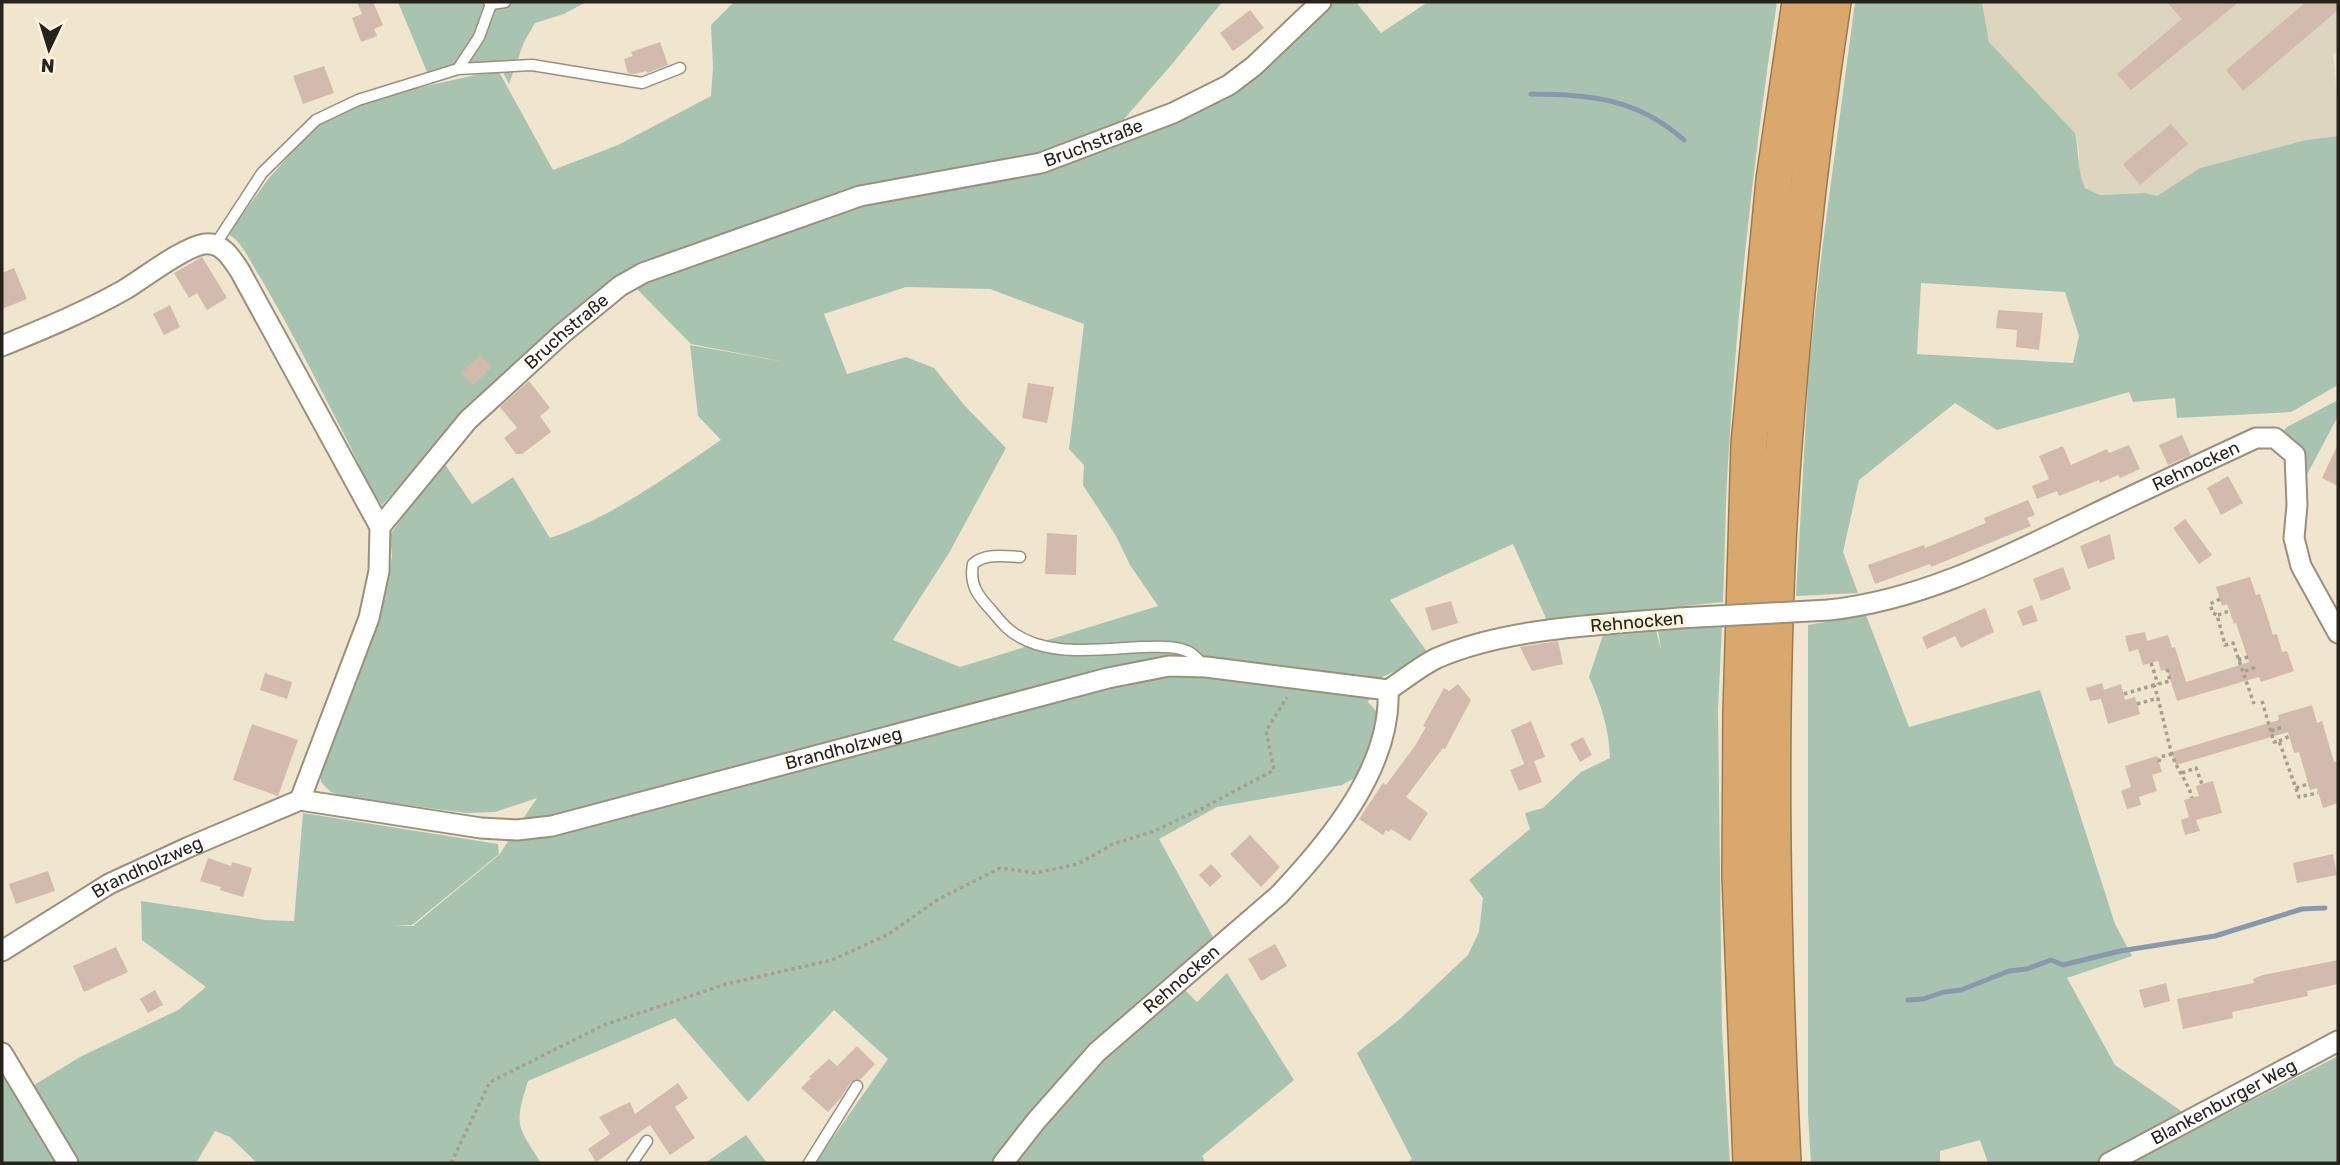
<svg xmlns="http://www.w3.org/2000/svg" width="2340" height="1165" viewBox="0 0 2340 1165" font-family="Rubik,sans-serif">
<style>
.industrial{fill:#ddd5c0}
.green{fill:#a9c3b1;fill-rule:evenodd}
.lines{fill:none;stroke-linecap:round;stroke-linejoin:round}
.stream{stroke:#8999ad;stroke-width:5}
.building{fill:#d2baaf}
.lane-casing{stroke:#9a907b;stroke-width:13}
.street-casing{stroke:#9a907b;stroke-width:23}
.highway-casing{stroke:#9b7950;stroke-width:38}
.path{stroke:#a79f8e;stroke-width:3.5;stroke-dasharray:3.5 3.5;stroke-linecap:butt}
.lane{stroke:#fff;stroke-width:10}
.street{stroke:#fff;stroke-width:19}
.highway{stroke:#daa86c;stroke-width:35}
.street-bridge-casing{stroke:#9a907b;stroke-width:23;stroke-linecap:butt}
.street-bridge{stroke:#fff;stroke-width:19}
.labels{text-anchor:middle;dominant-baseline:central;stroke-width:6;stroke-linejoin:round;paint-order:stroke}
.street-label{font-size:18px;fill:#27231b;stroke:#fef3dc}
</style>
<rect width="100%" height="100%" fill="#f0e5cf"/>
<path class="industrial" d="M1982,2H2338V52L2333,54L2338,106V136L2306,140L2200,168L2157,196L2145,193L2100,195L2085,188L2079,174V151L2075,133L1989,42Z"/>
<g class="green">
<path d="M398,2H586L564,14L535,23L524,42L509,84L497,61L427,72Z"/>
<path d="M734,2H1222L1173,63L1117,127L1045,155L857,191L637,270L465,413L382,505C367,487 360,465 349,444C320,388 292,331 260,277C251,264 243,242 228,234L269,178L318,123L359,101L498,70L553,170L618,145L711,96L713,68L711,25Z"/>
<path d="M1332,2H1356L1381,33L1428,2H1777C1754,155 1737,309 1728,463C1725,509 1725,556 1723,602L1636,611L1548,623L1513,544L1390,600L1430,656L1382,677L1368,702L1377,712L1375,748L1362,774L1342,785L1217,807L1159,839L1214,939L1079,1061L1049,1091L993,1163H815L888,1059L834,1010L748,1102L675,1018L528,1081C514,1126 517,1125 541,1163H257L230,1137L215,1131L196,1163H73L26,1090L80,1057L178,1010L206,987L142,940L141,901L265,920L294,921L303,813L498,844L499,854L412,925H392L413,926L499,855L537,798L495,812L467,813L344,797L331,792L321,782L320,769L386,593L392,556L390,535L442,460L472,504L513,477L550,538C613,517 667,476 721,440L698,416L690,345L785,362L691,344L634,286L878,195L1122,138L1226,97ZM906,287L990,289L1084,324L1069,449L1084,465L1083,485L1116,536L1130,565L1158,606L960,667L893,640L949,553L1006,448L965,406L934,368L906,357L847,374L824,314Z"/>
<path d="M1855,2H1982L1989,42L2075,133C2079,152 2077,170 2085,188L2100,195L2145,193L2157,196L2200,168L2306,140L2338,136V385L2291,412L2177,418L2175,398L2133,402L2129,392L1997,430L1955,403L1859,480L1843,552L1858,593L1796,596L1809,366L1822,250ZM1921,283L2065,292L2079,336L2073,363L1917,354Z"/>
<path d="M2338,400V416L2301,486L2281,433L2287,427Z"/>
<path d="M1866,615L1909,727L2040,690L2115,924L2132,956L2067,978L2115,1065L2187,1115L2098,1163H1988L1980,1140L1940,1151V1163H1811L1808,1115V625Z"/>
<path d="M1722,627L1718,710L1722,1029L1730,1163H1407L1412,1159L1357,1053L1400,1019L1468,955L1479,932L1483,898L1469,880L1530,829L1525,813L1543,808L1581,772L1610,758C1609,729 1601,704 1589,677L1604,632L1656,630L1661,649L1658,630Z"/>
<path d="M1227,973L1294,1080L1202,1156L1206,1163H1014L1102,1060L1182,987L1197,1002Z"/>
<path d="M2338,1056V1163H2131Z"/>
<path d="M2,1060L62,1163H2Z"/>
<path d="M746,1135L767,1163H705Z"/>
</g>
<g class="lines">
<g class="stream">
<path d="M1531,94C1590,94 1638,99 1684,140"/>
<path d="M1908,1000L1923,999L1944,992L1961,990L2009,971L2027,969L2051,960L2063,965L2120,951L2215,936L2302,909L2325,908"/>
</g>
</g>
<g class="building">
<path d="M357,2H373L383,25L374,29L377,36L361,42L352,18L362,14Z"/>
<path d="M2167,2H2239L2131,90L2117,74L2182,19Z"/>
<path d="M2306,2H2338V10L2243,91L2226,70Z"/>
<path d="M1250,10L1264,28L1233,51L1220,33Z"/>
<path d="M660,42L668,65L647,73L646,71L635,74L628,73L624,59L633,56L631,52Z"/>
<path d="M324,66L334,93L303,104L293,76Z"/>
<path d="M2171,124L2188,144L2140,185L2123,164Z"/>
<path d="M202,257L227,298L207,310L197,293L189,298L174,273Z"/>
<path d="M14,268L27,299L2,309V273Z"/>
<path d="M170,305L180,327L164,335L153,314Z"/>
<path d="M1998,310L2043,313L2039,350L2016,347L2017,330L1996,328Z"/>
<path d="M480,355L492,367L473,385L461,373Z"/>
<path d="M529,381L550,408L540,416L551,432L522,454H516L504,438L517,428L500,407Z"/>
<path d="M1028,383L1054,387L1047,423L1022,418Z"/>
<path d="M2182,435L2191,455L2168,465L2159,445Z"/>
<path d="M2338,444V486L2322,478Z"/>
<path d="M2129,445L2140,469L2120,478L2118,475L2100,483L2099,480L2059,496L2057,491L2037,499L2032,486L2049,479L2039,456L2063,446L2071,465L2107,449L2109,453Z"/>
<path d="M2228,476L2243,503L2221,515L2207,488Z"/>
<path d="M2028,500L2035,515L2027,518L2031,526L1931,567L1930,564L1875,584L1868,565L1924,545L1925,548L1986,523L1984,518Z"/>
<path d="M2185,519L2212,555L2199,564L2173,528Z"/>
<path d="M1047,533L1077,535L1076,575L1045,574Z"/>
<path d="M2110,534L2115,559L2088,569L2080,546Z"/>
<path d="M2063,567L2071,589L2041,601L2033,579Z"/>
<path d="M2250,577L2256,595L2260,594L2273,635L2277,634L2282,652L2287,651L2294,671L2261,682L2259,677L2177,701L2167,669L2161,671L2158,661L2143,665L2138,649L2129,652L2125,636L2145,632L2147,641L2168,635L2172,648L2175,647L2186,682L2249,662L2236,623L2234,624L2227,604L2222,606L2216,587Z"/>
<path d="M1451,601L1458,623L1432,631L1425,608Z"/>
<path d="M2032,605L2038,621L2023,626L2017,611Z"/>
<path d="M1985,608L1994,632L1961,648L1955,636L1927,649L1922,637Z"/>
<path d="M1558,641L1563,664L1532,671L1520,647Z"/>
<path d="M265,673L292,682L287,699L260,690Z"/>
<path d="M2102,683L2104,690L2121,684L2125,700L2135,697L2140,714L2108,724L2101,699L2090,701L2086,688Z"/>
<path d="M1458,684L1471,700L1445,749L1443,748L1406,797L1428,813L1410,841L1391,829L1389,832L1386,830L1383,835L1359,819L1383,783L1386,785L1415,746L1426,727L1423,726L1444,688L1449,691Z"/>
<path d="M2312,705L2317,723L2322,721L2334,762L2338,761V803L2323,808L2317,788L2310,790L2299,752L2294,753L2288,732L2176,765L2172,752L2279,720L2278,715Z"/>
<path d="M1531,721L1545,757L1534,761L1542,782L1519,791L1510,770L1524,764L1511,730Z"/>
<path d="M252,724L298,740L278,796L233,780Z"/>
<path d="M1583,737L1592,755L1580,762L1570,744Z"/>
<path d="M2157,756L2162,772L2152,775L2157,791L2139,797L2141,805L2127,809L2121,791L2131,787L2125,766Z"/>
<path d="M2213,781L2222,813L2196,820L2200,831L2185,835L2181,820L2189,817L2184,800L2199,796L2196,786Z"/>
<path d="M1250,835L1280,867L1261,887L1230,854Z"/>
<path d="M2333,854L2337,875L2297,883L2293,863Z"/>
<path d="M208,858L231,866L232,862L252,868L243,897L220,890L221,887L200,881Z"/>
<path d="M1211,864L1222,876L1210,887L1199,875Z"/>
<path d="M48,871L55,891L16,904L9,884Z"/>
<path d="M1275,944L1287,966L1261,981L1248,959Z"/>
<path d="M116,947L128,972L84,992L73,966Z"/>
<path d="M2338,960V984L2307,991L2308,996L2232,1012L2233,1018L2183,1029L2177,999L2254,983L2253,979L2263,975Z"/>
<path d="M2166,983L2170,1001L2144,1008L2139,990Z"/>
<path d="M155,990L163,1005L148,1013L140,999Z"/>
<path d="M857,1046L875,1064L861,1079L851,1082L840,1099L828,1112L801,1088L811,1078L809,1077L829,1059L837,1066Z"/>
<path d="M678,1083L688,1098L675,1107L695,1138L670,1155L650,1125L596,1162L588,1149L610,1134L599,1117L630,1102L635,1114Z"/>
</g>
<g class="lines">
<g class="lane-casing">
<g id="lane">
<path d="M491,4L505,2"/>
<path d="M458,69L479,37L491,4L489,2"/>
<path d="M215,245L262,173L316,120L358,100L458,69L532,65L642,83L680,68"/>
<path d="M1020,557C1004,556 985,553 973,564C969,585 978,596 992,611C996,616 1001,622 1006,627C1040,659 1099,649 1141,647C1156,647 1176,645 1189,652C1195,655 1200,662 1205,666"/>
<path d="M632,1163L647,1141"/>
<path d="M809,1163L857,1086"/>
</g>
</g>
<g class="street-casing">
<g id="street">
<path d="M2,346C43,329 85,312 124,290C144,278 182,248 204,244C222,241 232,259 240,271L380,527L379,571L369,618L300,800"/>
<path id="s1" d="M380,527L468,420L563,333L620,286L643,273L860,196L1041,163L1173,113L1229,85L1254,66L1321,2"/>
<path id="s2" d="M1829,610C1922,600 2005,557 2088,517C2144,490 2200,464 2256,438H2275L2295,455L2297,505L2294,538L2301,566L2338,633"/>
<path d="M1388,690C1404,680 1420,666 1437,658C1509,627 1601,625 1679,618"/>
<path id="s3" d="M2,951L109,884L189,847L300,800L481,828L517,830L552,826L1108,678L1169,666L1206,667L1388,690"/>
<path d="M2,1053L68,1163"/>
<path id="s4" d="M1003,1163L1036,1121L1097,1052L1279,895C1329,842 1392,767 1388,690"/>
<path id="s5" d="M2109,1163L2338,1041"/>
</g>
</g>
<g class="highway-casing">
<g id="highway">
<path d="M1751,1163L1740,875L1741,713L1749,444L1774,180L1800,2"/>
<path d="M1783,1163C1772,934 1767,702 1782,473C1793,316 1809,158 1833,2"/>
</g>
</g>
<g class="path">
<path d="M2220,599L2210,604L2213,613L2217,615L2225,645L2233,643L2254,704"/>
<path d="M2218,615L2229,611"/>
<path d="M2238,660L2248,657"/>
<path d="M2151,663L2158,684"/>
<path d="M2167,669L2170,681L2154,685C2161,707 2165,729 2171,751C2175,768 2188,781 2192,798"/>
<path d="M2245,671L2256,667"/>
<path d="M2124,694L2154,685"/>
<path d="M2262,701L2274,742L2279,741L2299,797L2318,793"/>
<path d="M2137,704L2158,698"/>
<path d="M2271,731L2282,727"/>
<path d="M2279,741L2290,736"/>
<path d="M2159,762L2160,757L2172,754"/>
<path d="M2182,773L2196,768L2202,784"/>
<path d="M2296,788L2308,784"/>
<path d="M451,1163L490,1082L604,1025L726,984L832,960L889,934L937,900L1000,868L1035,873L1078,864L1113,844L1152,832L1205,807L1274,770L1266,731L1287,697"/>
</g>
<use href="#lane" class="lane"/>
<use href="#street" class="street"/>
<use href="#highway" class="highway"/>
<g class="street-bridge-casing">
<path id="street-bridge" d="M1679,618L1829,610"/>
</g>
<use href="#street-bridge" class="street-bridge"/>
</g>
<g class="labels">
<g class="street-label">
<text stroke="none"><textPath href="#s1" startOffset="838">Bruchstraße</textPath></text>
<text stroke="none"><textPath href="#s1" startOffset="271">Bruchstraße</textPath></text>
<text stroke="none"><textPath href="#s2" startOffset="396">Rehnocken</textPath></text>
<text transform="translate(1637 622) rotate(-5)">Rehnocken</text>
<text stroke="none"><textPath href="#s3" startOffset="891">Brandholzweg</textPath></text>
<text stroke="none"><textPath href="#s3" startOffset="168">Brandholzweg</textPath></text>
<text stroke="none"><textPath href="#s4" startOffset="257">Rehnocken</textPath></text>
<text stroke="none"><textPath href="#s5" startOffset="130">Blankenburger Weg</textPath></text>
</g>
</g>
<rect width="2340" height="1165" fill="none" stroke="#27231b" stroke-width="7"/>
<g transform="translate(49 49) rotate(184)" stroke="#fef3dc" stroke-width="5" paint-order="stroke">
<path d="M0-5L12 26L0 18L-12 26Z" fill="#27231b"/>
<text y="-10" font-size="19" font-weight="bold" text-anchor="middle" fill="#27231b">N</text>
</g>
</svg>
